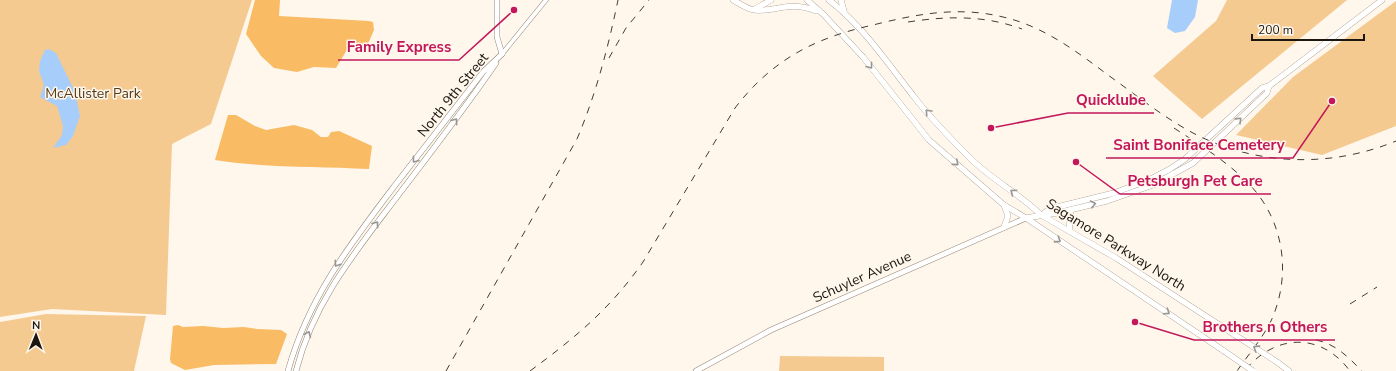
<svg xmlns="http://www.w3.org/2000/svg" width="1396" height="371" viewBox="0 0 1396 371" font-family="'Nunito Sans',sans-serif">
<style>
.green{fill:#f5ca91}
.forest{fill:#f9bb63}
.water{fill:#a7cdfb}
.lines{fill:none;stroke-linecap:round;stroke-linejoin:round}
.tertiary-casing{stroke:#918474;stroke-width:5}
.secondary-casing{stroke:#918474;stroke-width:6}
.primary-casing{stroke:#918474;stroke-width:6}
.trunk-casing{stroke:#918474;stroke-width:6}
.tertiary{stroke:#fff;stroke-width:4}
.secondary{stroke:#fff;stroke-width:5}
.primary{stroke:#fff;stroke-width:5.5}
.trunk{stroke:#fff;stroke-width:5.5}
.rail{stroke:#423c35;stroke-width:1;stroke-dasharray:7 7;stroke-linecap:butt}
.primary-bridge-casing{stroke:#918474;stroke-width:6;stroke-linecap:butt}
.primary-bridge{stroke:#fff;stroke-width:5.5}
.oneway{stroke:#989693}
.labels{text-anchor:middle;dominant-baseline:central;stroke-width:3;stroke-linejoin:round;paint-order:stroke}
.park-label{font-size:14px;fill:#543b16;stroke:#fff7ec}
.street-label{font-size:14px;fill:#1b1610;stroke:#fff7ec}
.leader{fill:none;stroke:#c2185b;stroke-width:1.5}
.callout-dot{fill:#c2185b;stroke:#fff7ec;stroke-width:1.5}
.callout-label{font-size:15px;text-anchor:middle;font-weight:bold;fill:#c2185b;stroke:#fff7ec;stroke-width:3;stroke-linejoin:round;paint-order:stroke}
</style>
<rect width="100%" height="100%" fill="#fff7ec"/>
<g class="green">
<path d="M0,0H252L211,124L172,144L166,315L52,309L0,317Z"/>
<path d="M1227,0H1347L1202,119L1153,76L1216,21Z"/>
<path d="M1396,1V126L1322,155L1236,135L1293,77Z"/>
<path d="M46,314L146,316L134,371H0V322Z"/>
<path d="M780,356L884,357V371H779Z"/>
</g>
<g class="forest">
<path d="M255,0H280L279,16L369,21L373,22L374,30L367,46L348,48L336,68L314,67L297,72L274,68L261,56L246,34Z"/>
<path d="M228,115H236L255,126L266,130L294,125L312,130L321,137H328L331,132L339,131L372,146L369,169C318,166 266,168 215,160Z"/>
<path d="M178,325L183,327L203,326L223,328L244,327L257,329L281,330L287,334L276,364L214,365L185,370L171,363L170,359L173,326Z"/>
</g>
<g class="water">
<path d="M1172,0H1198L1195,17L1185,31L1175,33L1167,28Z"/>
<path d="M49,49L56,53L75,92L80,116L73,136L66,145L53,148L62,135L63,126L57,106L40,97L44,85L39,71L40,61L45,50Z"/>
</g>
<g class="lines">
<g class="tertiary-casing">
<path id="tertiary" d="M502,54L546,0"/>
</g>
<g class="secondary-casing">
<g id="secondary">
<path d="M497,0V37L502,54"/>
<path d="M288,371C308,298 351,243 396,184C425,147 454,109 483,72L502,54"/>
<path d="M296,371C313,304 352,256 393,202C428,156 463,111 496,63"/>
<path d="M696,371L771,330L1026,218"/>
</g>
</g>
<g class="primary-casing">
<g id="primary">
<path d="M1041,215L1116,258L1235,335"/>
<path d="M1026,218L1224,351"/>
<path d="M1277,362L1289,371"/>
</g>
</g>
<g class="trunk-casing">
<g id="trunk">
<path d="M733,0C739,3 748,10 755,10C780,12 787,0 816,11"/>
<path d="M807,0L823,14L863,57L929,140L1004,205L1026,218L1057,213L1107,201L1153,185L1193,163L1267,93L1269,86"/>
<path d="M829,0C863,26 888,64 915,98C931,119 951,139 970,158C992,180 1020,194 1041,215"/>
<path d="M841,0L844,11"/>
<path d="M755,9L771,0"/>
<path d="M1043,214L1049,209L1114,193L1149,180L1170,169L1185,159L1262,88L1269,86L1382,0"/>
<path d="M1004,227L1008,216L1004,205"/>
<path d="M1070,231L1069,222L1071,210"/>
</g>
</g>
<use href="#tertiary" class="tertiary"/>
<use href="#secondary" class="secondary"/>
<use href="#primary" class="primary"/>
<use href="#trunk" class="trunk"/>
<g class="rail">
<path d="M908,22C947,16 984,15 1022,29"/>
<path d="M609,58L626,28L649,0"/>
<path d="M1174,128C1200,145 1228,162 1250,185C1284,221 1292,275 1271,321C1262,339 1248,355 1237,371"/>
<path d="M1350,304L1377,287"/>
<path d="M1316,340C1336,344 1348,357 1362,371"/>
<path d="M1246,369C1276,334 1321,332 1350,371"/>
<path d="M446,371L577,139C596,94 608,48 618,0"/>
<path d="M530,371C576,337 610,309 643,262L735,108C772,60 814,38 873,25C917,14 958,6 1003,17C1043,26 1076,51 1108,75C1136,95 1163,117 1193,133C1256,166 1331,168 1396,141"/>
</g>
<g class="primary-bridge-casing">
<g id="primary-bridge">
<path d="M1235,335L1277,362"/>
<path d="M1224,351L1253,371"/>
</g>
</g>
<use href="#primary-bridge" class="primary-bridge"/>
</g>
<defs><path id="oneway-chevron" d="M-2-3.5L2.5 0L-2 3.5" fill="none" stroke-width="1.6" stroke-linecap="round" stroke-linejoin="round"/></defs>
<g class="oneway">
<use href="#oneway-chevron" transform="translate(870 66) rotate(52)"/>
<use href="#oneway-chevron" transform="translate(928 112) rotate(-133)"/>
<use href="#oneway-chevron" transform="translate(1239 120) rotate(-44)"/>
<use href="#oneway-chevron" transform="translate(455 121) rotate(-53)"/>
<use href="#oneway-chevron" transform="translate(415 160) rotate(128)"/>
<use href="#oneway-chevron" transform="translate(956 163) rotate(41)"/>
<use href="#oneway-chevron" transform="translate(1013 192) rotate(-144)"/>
<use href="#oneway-chevron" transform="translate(1093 204) rotate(-12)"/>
<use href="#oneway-chevron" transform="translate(376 224) rotate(-53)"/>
<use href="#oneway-chevron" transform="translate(1058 240) rotate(33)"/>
<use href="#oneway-chevron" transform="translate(337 264) rotate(124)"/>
<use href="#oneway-chevron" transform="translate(1167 312) rotate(34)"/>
<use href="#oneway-chevron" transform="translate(308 334) rotate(-66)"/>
<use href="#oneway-chevron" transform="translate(1256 348) rotate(-147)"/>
</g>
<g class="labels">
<g class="park-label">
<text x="93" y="93">McAllister Park</text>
</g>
<g class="street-label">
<text transform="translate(453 95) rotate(-51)">North 9th Street</text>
<text transform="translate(1116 245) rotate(32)">Sagamore Parkway North</text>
<text transform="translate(862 277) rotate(-24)">Schuyler Avenue</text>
</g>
</g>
<path class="leader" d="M514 10L459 60H338M991 128L1068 113H1154M1332 101L1293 158H1106M1076 162L1120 194H1271M1135 322L1194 340H1335"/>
<g class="callout-dot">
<circle cx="514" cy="10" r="4"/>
<circle cx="991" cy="128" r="4"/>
<circle cx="1332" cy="101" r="4"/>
<circle cx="1076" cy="162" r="4"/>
<circle cx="1135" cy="322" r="4"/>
</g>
<g class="callout-label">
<text x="399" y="52">Family Express</text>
<text x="1111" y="105">Quicklube</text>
<text x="1199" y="150">Saint Boniface Cemetery</text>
<text x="1195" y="186">Petsburgh Pet Care</text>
<text x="1265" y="332">Brothers n Others</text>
</g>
<g transform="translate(36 335) rotate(1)" stroke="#fff7ec" stroke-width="3" paint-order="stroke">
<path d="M0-3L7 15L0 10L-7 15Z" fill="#1b1610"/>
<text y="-6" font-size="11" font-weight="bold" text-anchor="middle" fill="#1b1610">N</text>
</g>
<path d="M1252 34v6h112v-6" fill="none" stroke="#1b1610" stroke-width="2"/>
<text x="1258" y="34" font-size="12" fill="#1b1610" stroke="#fff7ec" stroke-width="3" paint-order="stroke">200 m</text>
</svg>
